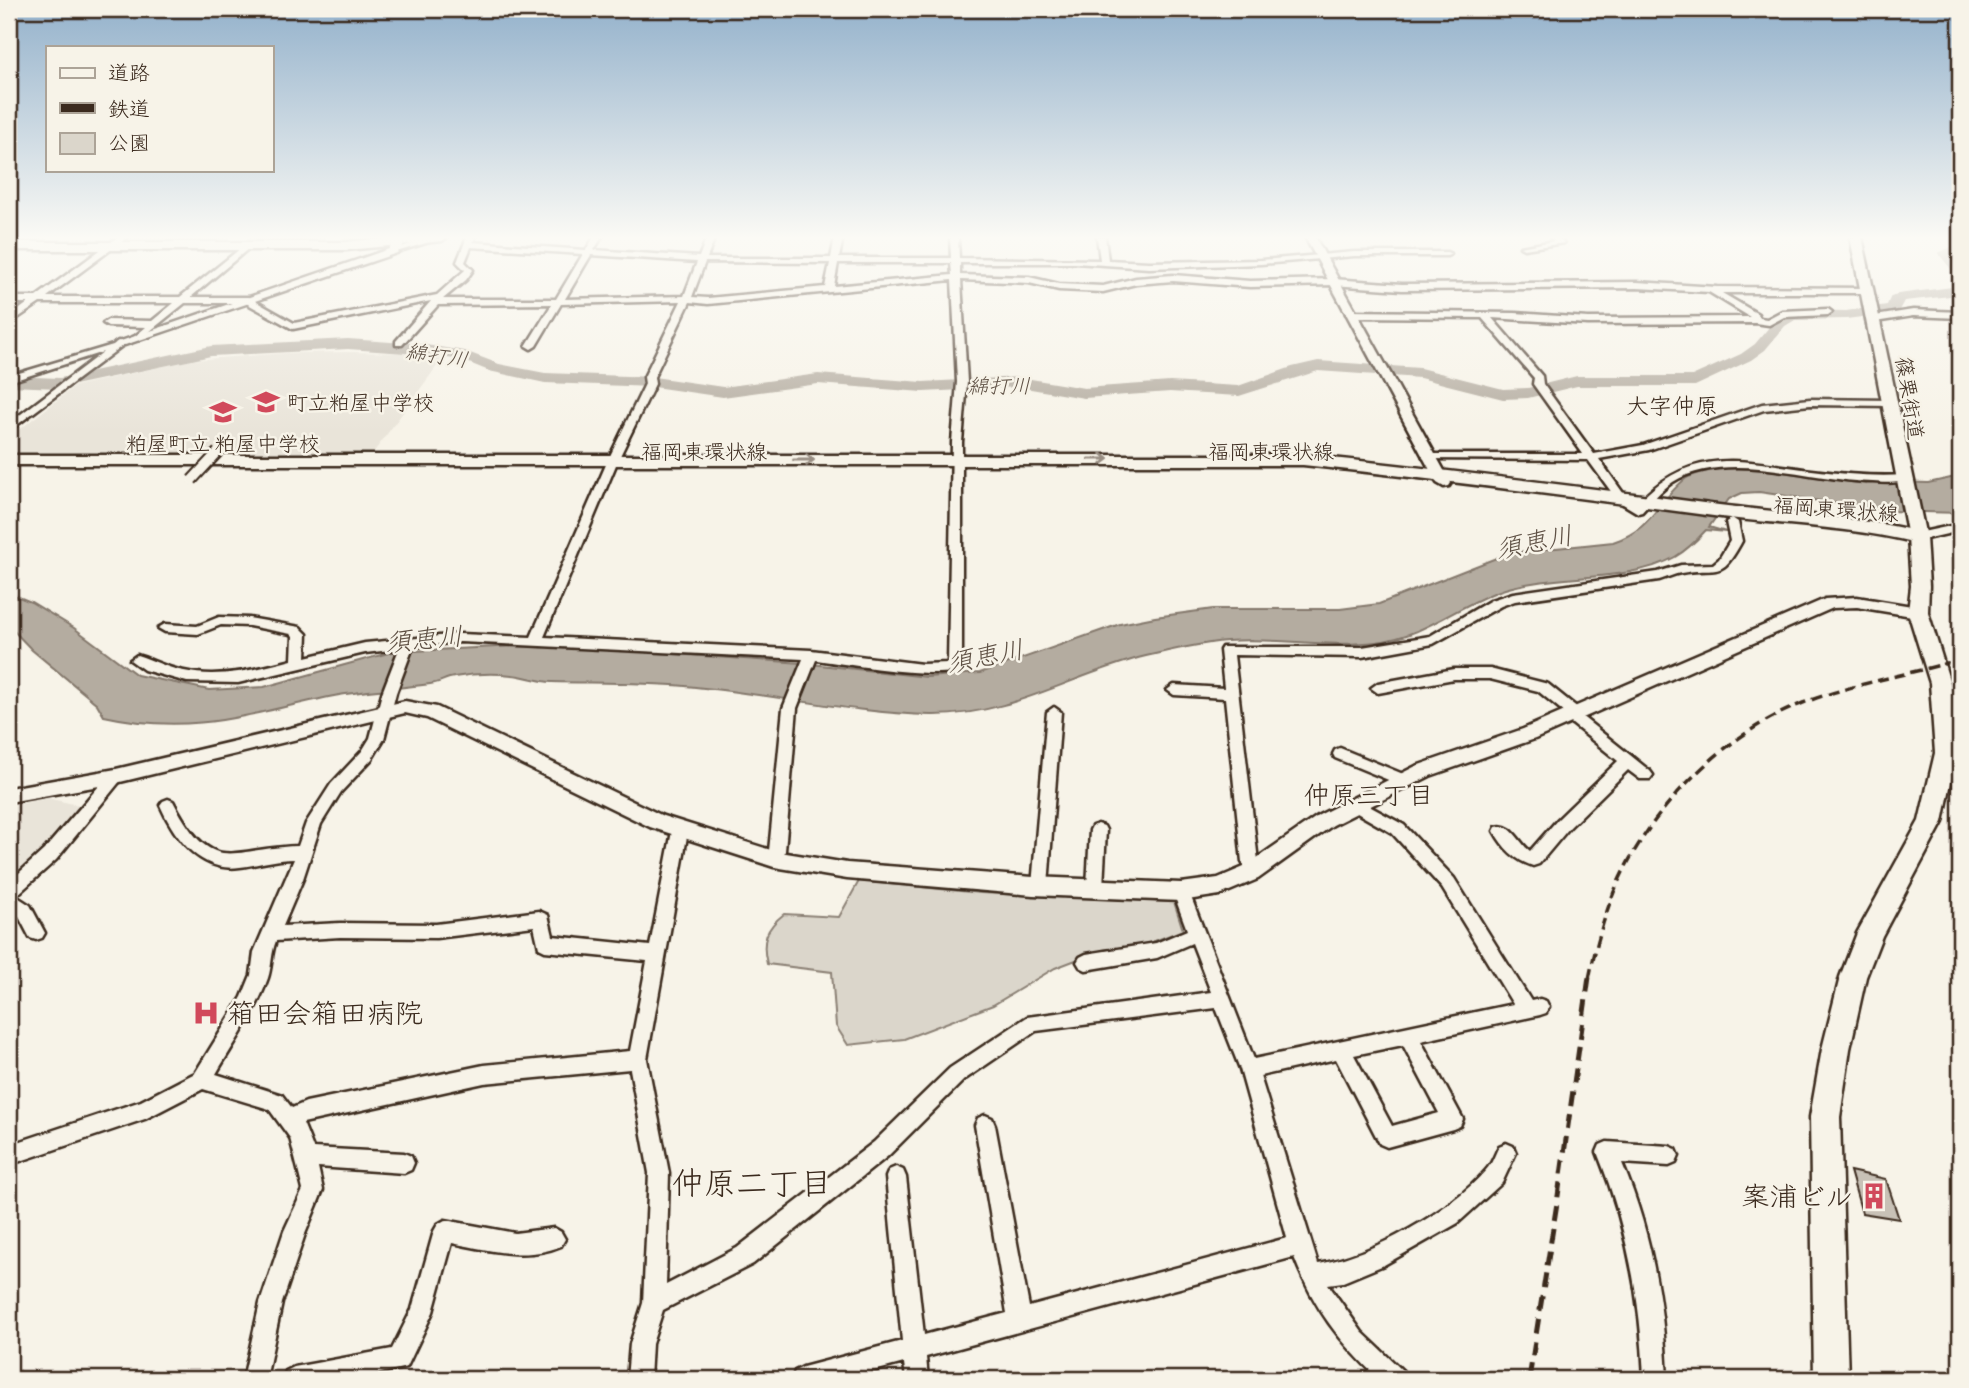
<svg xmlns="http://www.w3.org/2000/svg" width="1969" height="1388" viewBox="0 0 1969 1388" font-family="Itim,'Klee One',sans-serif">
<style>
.built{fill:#e9e4d9}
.green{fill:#dbd6cb;stroke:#8b8074;stroke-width:2}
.water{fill:#b4aca0;stroke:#84786c;stroke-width:2}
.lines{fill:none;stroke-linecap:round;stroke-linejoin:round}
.river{fill:#b4aca0;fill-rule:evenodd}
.building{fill:#c8c1b6;stroke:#3b2a1e;stroke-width:2}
.minor-casing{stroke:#3b2a1e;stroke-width:5}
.tertiary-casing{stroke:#3b2a1e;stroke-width:5}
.secondary-casing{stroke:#3b2a1e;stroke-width:5}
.primary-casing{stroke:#3b2a1e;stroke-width:5}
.minor{fill:#f7f3e8;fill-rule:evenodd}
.tertiary{fill:#f7f3e8;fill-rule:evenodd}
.secondary{fill:#f7f3e8;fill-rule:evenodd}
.primary{fill:#f7f3e8;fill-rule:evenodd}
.rail-far2{stroke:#3b2a1e;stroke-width:2.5;stroke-dasharray:7 3.5;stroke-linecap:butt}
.rail-far1{stroke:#3b2a1e;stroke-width:3.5;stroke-dasharray:11 6;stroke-linecap:butt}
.rail{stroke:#3b2a1e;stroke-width:5;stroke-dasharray:15 8;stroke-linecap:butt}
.pedestrian-bridge-casing{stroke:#3b2a1e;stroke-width:13;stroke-linecap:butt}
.pedestrian-bridge{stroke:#f7f3e8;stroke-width:9}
.oneway{stroke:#998e83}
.labels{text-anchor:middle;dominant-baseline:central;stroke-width:5;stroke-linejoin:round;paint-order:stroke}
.far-water-label{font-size:21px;font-style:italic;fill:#5f5145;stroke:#f7f3e8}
.far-street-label{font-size:21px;fill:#3b2a1e;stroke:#f7f3e8}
.far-poi-label{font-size:21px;fill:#3b2a1e;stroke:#f7f3e8;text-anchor:start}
.far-quarter-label{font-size:23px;fill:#3b2a1e;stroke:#f7f3e8}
.water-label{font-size:26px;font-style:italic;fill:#5f5145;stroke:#f7f3e8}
.neighbourhood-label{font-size:26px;fill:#3b2a1e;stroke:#f7f3e8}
.near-poi-label{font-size:28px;fill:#3b2a1e;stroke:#f7f3e8;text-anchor:start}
.near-neighbourhood-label{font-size:32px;fill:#3b2a1e;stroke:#f7f3e8}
</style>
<rect width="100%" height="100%" fill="#f7f3e8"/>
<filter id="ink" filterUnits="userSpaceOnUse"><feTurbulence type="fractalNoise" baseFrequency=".0143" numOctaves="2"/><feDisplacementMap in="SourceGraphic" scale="14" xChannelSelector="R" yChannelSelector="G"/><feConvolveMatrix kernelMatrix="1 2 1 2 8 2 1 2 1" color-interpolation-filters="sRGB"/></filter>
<g filter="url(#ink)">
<g class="built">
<path d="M350,352L402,353L443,358L373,453H244L246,451L196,450L191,454H9V438L75,386L191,360L288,353Z"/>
<path d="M47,798L82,806L40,856L9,884V806Z"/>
</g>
<path class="green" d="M859,881L981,893L1174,902L1183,930L1144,945L1102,950L1055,968L993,1005L904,1039L848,1045L836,1026L832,972L767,964C761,941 766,928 784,914L839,917Z"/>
<path class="water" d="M1722,468L1761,469L1865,484L1864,481L1928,483L1960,476V513L1887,511L1759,492L1742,493L1729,499L1709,527L1726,532L1706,530C1697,540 1687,550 1675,557C1629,583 1557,573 1505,589C1460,603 1425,637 1376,642C1327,648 1277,637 1227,641C1200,643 1172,650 1146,656C1072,674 1012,716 931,715C849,713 767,693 685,686C640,682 596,683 552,682C538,682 525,676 512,675C494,673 471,674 454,677C446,678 439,683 430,684C395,689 359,690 324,698C243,716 188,735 104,716L97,704L32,650L9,626V593L31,602L74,628L137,675L209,690L264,687L392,652L520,646L604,649L802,663L927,677L980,673L1120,624L1155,617L1213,609H1340L1379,604L1509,553L1613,542C1653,529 1656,503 1685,479C1695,472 1710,471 1722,468Z"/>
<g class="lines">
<g class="river">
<path d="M1960,243V252L1953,254L1960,263V275L1955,274L1938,253Z"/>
<path d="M1960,286V295L1904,301L1898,312L1893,313L1846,319L1795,320L1785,326L1765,350L1751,360L1695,386H1577L1528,398L1503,399L1420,378L1318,371L1239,396L1170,392L1084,398L1019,387L923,392L818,384L723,397L654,387L545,383L489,371L462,360L419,354L348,349L211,356L60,388L9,386V376L60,378L211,346L348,339L419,344L465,351L499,364L545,373L654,377L723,387L818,374L923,382L1019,377L1084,388L1170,382L1238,386L1292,367L1318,361L1420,368L1503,389L1528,388L1577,376H1692L1741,354L1755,344L1775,320L1785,314L1805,310L1846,311L1887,305L1891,296L1898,294Z"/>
</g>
</g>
<path class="building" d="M1850,1171L1886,1179L1899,1219L1862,1213Z"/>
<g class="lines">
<g class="minor-casing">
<g id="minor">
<path d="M118,237H128L47,297H180L246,244H249V248L191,297H248L294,323L437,295L465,270L457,262L467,237H475L473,242L586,250L594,237H602L594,250L699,257L707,237H715L707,258H831L835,237H843L839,258H951L950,237H958L959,258L1100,260L1097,237H1105L1108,260L1149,262L1261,260L1354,252H1447L1451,254L1447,256H1354L1261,264L1149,268L1075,263H960V275L1029,277L1059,284L1103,286L1136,278L1173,275L1250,281L1333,279L1402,284L1637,282L1717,287L1868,288L1871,289V293H1722L1758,314L1760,318L1767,319L1782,311L1828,309L1832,312L1828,315L1784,317L1769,325L1755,323L1588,324L1492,318L1542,376L1543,384L1594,454L1643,445L1762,404L1810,399L1891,400L1896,403L1891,406L1810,405L1764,410L1649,450L1599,459L1626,497L1637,504C1691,445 1742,461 1812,470C1843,474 1873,477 1904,475L1910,478C1901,484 1885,483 1873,482C1812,481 1728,449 1673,482C1661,490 1651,502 1642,512L1638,513L1618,501L1588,460L1424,459L1423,457L1428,454H1583L1533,384L1534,378L1482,318L1351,317L1346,314L1351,311L1515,313L1588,318L1750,317L1709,292L1637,288L1402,290L1333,285L1250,287L1173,281L1136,284L1103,292L1059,290L1029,283L961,280L967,382L962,442V668C948,682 840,663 816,660L797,708L785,851L780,864L774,866L768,864L766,859L769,851L783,708L803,659L460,642L413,647L396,693L384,739L372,759L341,792L321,824L303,879L283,926L340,923L436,924L539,911L548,915L553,936L650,946L672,831L674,827L680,825L686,827L688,831L647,1059L669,1173L666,1285L737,1248L874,1142L950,1068L1027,1017L1211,992L1192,943L1157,958L1086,970L1080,967L1077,962L1080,957L1086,954L1156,943L1187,930L1173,892L1175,887L1181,885L1187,887L1189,892L1254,1059L1513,1004L1442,888L1392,833L1350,809L1347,805L1350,801L1355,799L1360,801L1404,825L1454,878L1531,1001L1540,999L1546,1001L1549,1007L1546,1013L1540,1015L1421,1041L1463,1119L1460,1126L1453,1129L1387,1147L1380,1144L1336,1059L1260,1076L1318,1264C1371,1256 1451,1211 1486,1170C1492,1164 1495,1154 1499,1146L1506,1143L1513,1146L1516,1153L1502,1183L1458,1223L1384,1265L1343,1282L1328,1284L1362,1332L1403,1371L1406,1379H1379C1339,1341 1314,1309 1294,1257L926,1357L928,1379H906L904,1363L844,1379H792L795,1371L803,1367L902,1341L886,1177L889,1170L896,1167L903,1170L906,1177L924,1335L1007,1313L975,1125L978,1118L985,1115L992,1118L995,1125L1029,1307L1287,1238L1240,1069L1216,1008L1036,1031L964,1080L888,1156L753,1264L663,1310L652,1344L650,1379H627L630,1344L643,1303L649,1173L630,1069L484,1083L303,1123L313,1148L404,1153L411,1156L414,1163L411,1170L404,1173L318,1167L323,1190L305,1234L282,1303L266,1379H243L260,1303L284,1231L303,1190L290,1138L269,1109L203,1089L145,1119L9,1165V1145L141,1101L195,1073L242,997L251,975L254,952L294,859C275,859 258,865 240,867C200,873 174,837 160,805L163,801L168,799L173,801C213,878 229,848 298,846L306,823L331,784L362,751L370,738L382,693L399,649L365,653L238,683L187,682L144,670L130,660L137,655C153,660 167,668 184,671C220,679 257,669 292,660L293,636L291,634L249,626L221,625L198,634L165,632L158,628L165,624L197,626L219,617L249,618L300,627L307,634L306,657L365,643L460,634L531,637L608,460L645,384L644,377L681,301L561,304L536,346L531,349L526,346L552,304L438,305L402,345H396V341L431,301L293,329L246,303H185L139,340L134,337L146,327L108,326L103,323L108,320L152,321L174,303H40L9,324V317L28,303H9V297H36ZM471,247L583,254L556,299H443L466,280L473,270L465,262ZM591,255L697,262L684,296L565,299ZM705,262L830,263L825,287L708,298L692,297ZM838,263H951L952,275L834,286ZM952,280L957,382L952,442L948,663L922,664L811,650L544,637L618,460L655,384L654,377L690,302L708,304ZM534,926L539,948L545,951L647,961L630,1051L484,1065L306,1102L292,1108L282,1095L216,1074C234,1043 256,1013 268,978C272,966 271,953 276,941L340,937L436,938ZM1403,1045L1439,1113L1392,1126L1354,1055Z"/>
<path d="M432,237L439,239L393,253L389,251Z"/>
<path d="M1550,237H1559L1564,243L1524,249L1520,247L1554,241Z"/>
<path d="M1913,310L1960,312V318L1913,316L1875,322L1870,319L1875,316Z"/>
<path d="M118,341L126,343L9,431V423L103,352L9,382V376L113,345Z"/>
<path d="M1732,518L1738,522L1742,541C1720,582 1719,566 1681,573C1674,574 1666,578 1659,580L1515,601L1501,606L1433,644L1362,657L1234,655L1258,861L1263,870L1261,875L1255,877L1249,875L1242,862L1225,698L1174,695L1167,690L1174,685L1224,688L1220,650L1222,647H1362L1430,636L1491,600L1513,593L1658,572L1681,565L1713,564L1719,559L1730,541L1726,522Z"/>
<path d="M1960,524V531L1917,541L1911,537L1913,534Z"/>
<path d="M1454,669H1490L1548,684L1579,709L1580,715L1650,771L1653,775L1650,779H1640L1628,770L1570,827L1539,864L1533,866C1515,860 1503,848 1494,831L1496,827C1512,822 1519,843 1530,851L1558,819L1618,761L1566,719L1565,713L1538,691L1490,679H1454L1378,693L1371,688L1378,683Z"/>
<path d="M1943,682L1948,684C1960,702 1960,708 1960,729L1955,728L1944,700L1936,687Z"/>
<path d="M1054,707L1061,712L1048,886L1046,891L1040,893L1034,891L1032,886L1047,712Z"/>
<path d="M1340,748L1408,776L1411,780L1408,784L1403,786L1335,758L1333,754L1335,750Z"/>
<path d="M116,770L121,772L124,776L121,780L56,860L16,896L30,905L45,933L42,938L36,940L30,938L18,915L9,908V882L44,850L111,772Z"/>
<path d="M1098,824L1104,826L1106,830L1103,887L1101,892L1095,894L1089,892L1087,887L1090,830L1092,826Z"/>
<path d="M1607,1142L1669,1146L1676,1149L1679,1156L1676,1163L1669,1166L1622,1163C1651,1231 1664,1305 1667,1379H1644C1641,1300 1627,1226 1597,1152L1600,1145Z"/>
<path d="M445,1220L515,1233L554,1228L561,1232L565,1239L561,1246C526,1261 488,1250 452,1243L433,1312L407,1367L353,1379H283L286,1371L294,1367L392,1349L412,1309L434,1231L438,1224Z"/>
</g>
</g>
<g class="tertiary-casing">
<g id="tertiary">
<path d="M395,237H405L403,246L397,253L125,345L115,343L389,249Z"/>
<path d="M1305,237H1315L1451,483L1449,486L1444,487L1437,483Z"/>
<path d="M1857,597L1918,607L1926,612L1918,617L1857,607L1833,608L1535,739L1430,776L1333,825L1258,879L1220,895L1181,901L1033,895L847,879L774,867L650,827L427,718L405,713L116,783L9,802V788L116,769L405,701L437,707L663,816L774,851L847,863L1033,877L1181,883L1218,878L1244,867L1319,815L1416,766L1523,729L1825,599Z"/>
</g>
</g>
<g class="secondary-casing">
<path id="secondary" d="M1850,237H1862L1926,537L1929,586L1928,612L1950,683L1957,753L1943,822L1882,936L1866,977L1850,1049L1840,1117L1848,1379H1814L1810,1117L1822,1049L1840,977L1857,933L1919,821L1935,753L1930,683L1908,612L1911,586L1908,537Z"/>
</g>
<g class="primary-casing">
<g id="primary">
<path d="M396,237H448L442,241L346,250H9V242H346Z"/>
<path d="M9,455H1303C1442,469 1580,487 1719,505C1787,514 1858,516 1924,533L1927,537L1917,543C1854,527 1786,525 1721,517C1582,498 1443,480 1303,465H9Z"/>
</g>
</g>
<use href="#minor" class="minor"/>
<use href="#tertiary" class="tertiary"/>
<use href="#secondary" class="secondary"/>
<use href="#primary" class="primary"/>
<path class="rail-far2" d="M1942,664L1960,659"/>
<path class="rail-far1" d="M1589,979C1595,949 1603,920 1614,892C1647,811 1722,735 1803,703C1850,685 1900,676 1948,663"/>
<path class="rail" d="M1529,1379L1557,1203L1589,977"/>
<g class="pedestrian-bridge-casing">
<path id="pedestrian-bridge" d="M192,480L218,452"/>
</g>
<use href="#pedestrian-bridge" class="pedestrian-bridge"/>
</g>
<defs><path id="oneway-shaft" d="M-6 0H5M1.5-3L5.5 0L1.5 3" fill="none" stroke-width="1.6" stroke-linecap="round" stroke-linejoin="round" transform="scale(1.75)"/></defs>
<g class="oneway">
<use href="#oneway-shaft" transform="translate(1099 459)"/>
<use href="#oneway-shaft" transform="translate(804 460)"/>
</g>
</g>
<linearGradient id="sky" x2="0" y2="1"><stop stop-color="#93b1cb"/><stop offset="0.55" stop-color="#fbfaf5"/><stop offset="1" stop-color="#fbfaf5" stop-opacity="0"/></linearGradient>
<rect width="1969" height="432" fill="url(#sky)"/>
<defs>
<g id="school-bare" transform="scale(2.1)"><path d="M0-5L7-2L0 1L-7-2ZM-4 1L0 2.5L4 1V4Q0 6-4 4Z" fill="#d1495b" stroke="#f7f3e8" stroke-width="2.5" paint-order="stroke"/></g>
<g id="hospital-bare" transform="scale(2.1)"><path d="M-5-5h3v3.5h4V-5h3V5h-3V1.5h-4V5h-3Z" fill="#d1495b" stroke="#f7f3e8" stroke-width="2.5" paint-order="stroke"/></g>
<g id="building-bare" transform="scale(2.1)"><path d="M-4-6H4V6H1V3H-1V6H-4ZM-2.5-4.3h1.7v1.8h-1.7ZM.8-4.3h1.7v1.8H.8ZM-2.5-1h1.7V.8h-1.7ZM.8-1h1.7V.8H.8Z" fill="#d1495b" stroke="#f7f3e8" stroke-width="2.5" paint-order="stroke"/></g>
</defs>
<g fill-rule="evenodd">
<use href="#school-bare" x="266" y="402"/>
<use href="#school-bare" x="223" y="412"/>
<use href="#hospital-bare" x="206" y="1013"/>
<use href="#building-bare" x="1874" y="1196"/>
</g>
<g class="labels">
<g class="far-water-label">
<text transform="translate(437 355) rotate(9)">綿打川</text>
<text x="999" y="385">綿打川</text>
</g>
<g class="far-street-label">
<text transform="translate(1910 398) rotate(81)">篠栗街道</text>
<text x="704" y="451">福岡東環状線</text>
<text x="1271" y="451">福岡東環状線</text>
<text transform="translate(1836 509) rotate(4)">福岡東環状線</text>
</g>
<g class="far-poi-label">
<text x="287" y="402">町立粕屋中学校</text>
<text x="223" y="443" text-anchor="middle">粕屋町立 粕屋中学校</text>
</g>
<g class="far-quarter-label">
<text x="1672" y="406">大字仲原</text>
</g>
<g class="water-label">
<text transform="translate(1534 542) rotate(-11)">須恵川</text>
<text transform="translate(424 639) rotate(-5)">須恵川</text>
<text transform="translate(985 656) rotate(-11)">須恵川</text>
</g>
<g class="neighbourhood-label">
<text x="1369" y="795">仲原三丁目</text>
</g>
<g class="near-poi-label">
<text x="227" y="1013">箱田会箱田病院</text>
<text x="1853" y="1196" text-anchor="end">案浦ビル</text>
</g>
<g class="near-neighbourhood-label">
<text x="752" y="1183">仲原二丁目</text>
</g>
</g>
<rect width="1969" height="1388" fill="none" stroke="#f7f3e8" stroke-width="35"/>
<rect x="18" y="18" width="1934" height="1353" fill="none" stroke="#3b2a1e" stroke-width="2.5" filter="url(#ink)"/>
<rect x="46" y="46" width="228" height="126" fill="#f7f3e8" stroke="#aca397" stroke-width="2"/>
<rect x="60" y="68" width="35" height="10" fill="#f7f3e8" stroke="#aca397" stroke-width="2"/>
<text x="108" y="80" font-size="21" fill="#3b2a1e">道路</text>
<rect x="60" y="103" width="35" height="10" fill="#3b2a1e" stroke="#aca397" stroke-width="2"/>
<text x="108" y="116" font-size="21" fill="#3b2a1e">鉄道</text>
<rect x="60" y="133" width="35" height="21" fill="#dbd6cb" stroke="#aca397" stroke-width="2"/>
<text x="108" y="150" font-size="21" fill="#3b2a1e">公園</text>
</svg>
